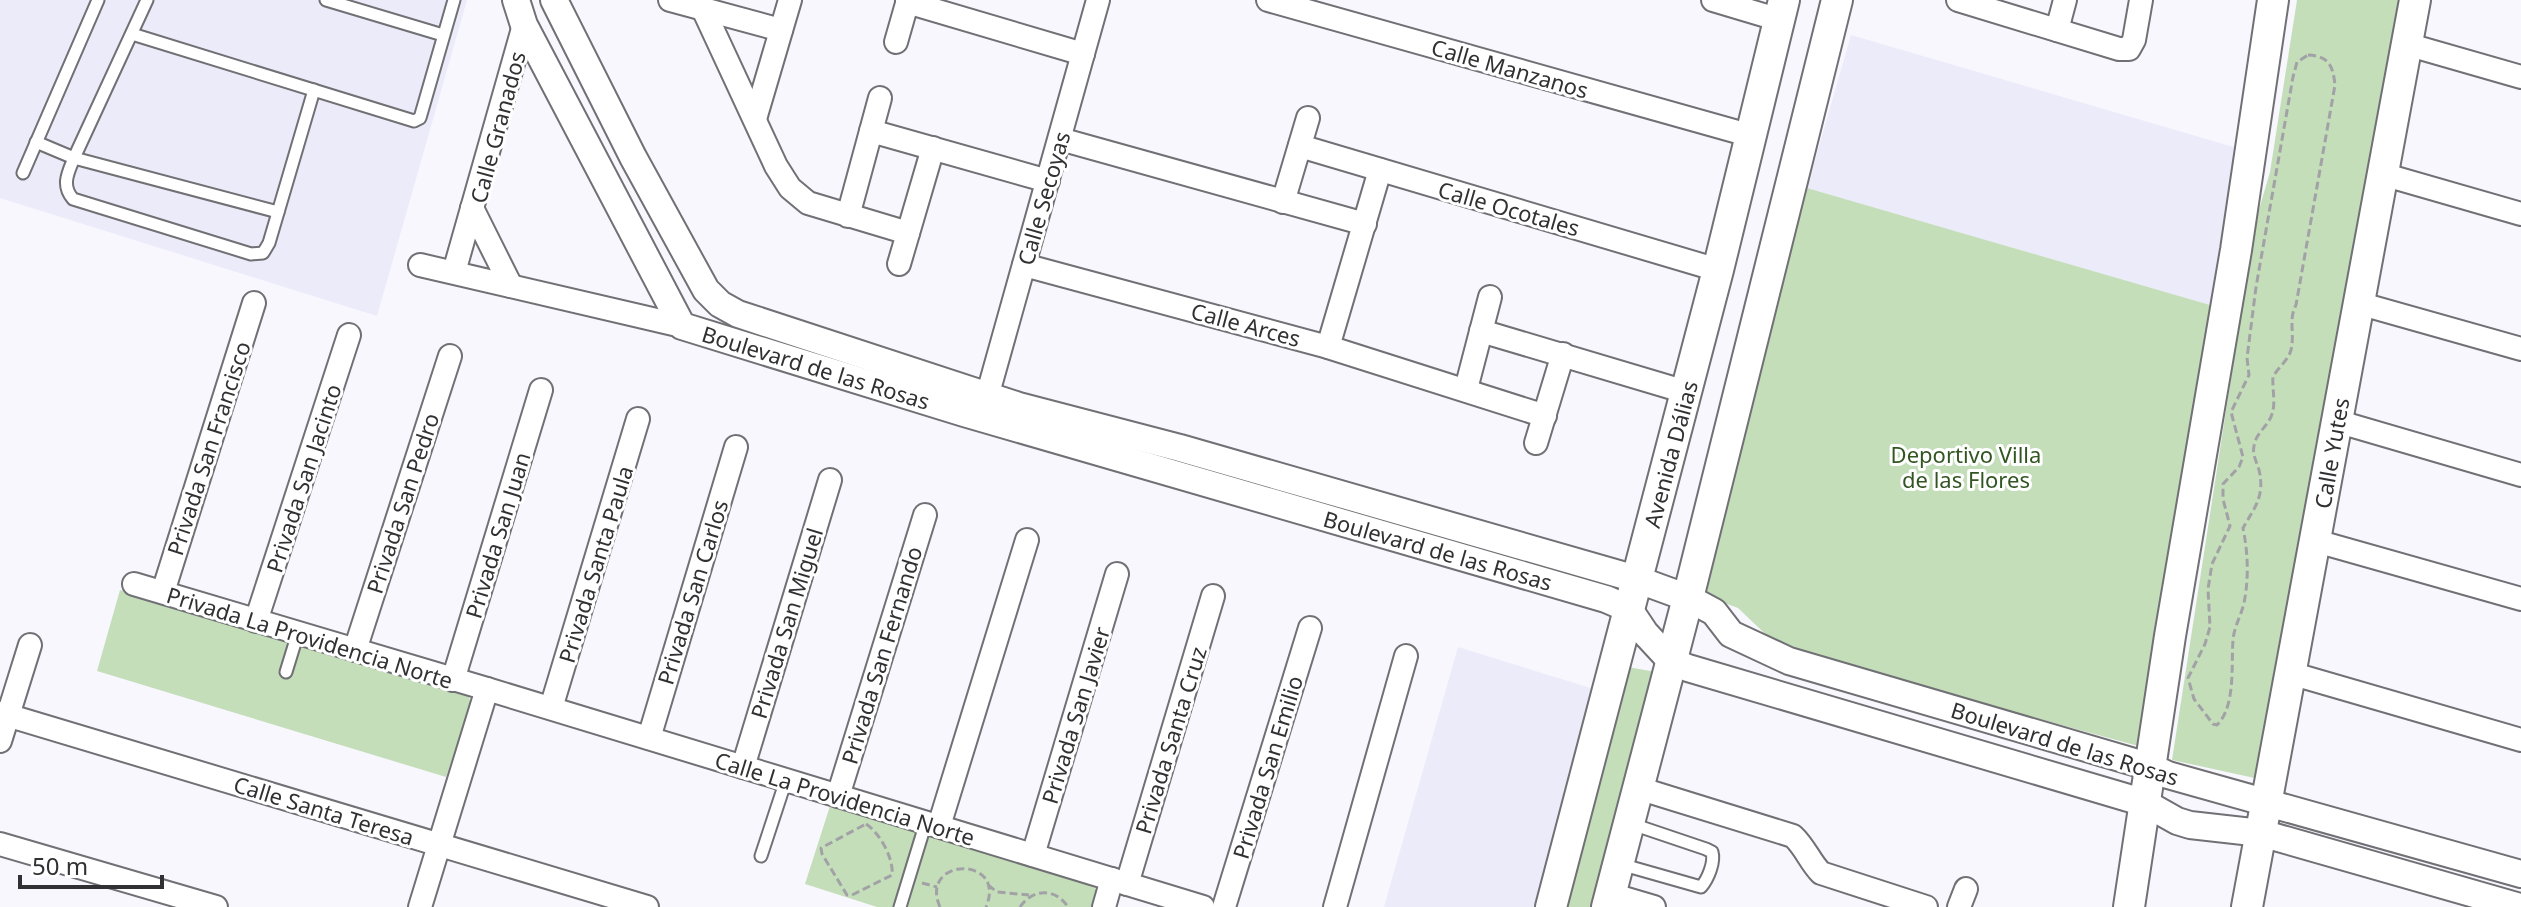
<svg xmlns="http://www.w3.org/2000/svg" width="2521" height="907" viewBox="0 0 2521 907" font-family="'Noto Sans',sans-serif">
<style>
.built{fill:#ecebf9}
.green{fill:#c4deba}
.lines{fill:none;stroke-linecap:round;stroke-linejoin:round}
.service-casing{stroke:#707075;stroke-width:15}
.minor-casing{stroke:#707075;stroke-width:26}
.tertiary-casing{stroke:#707075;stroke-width:30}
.secondary-casing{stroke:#707075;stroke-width:34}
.path{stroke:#a2a2a6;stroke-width:3;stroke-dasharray:8 4;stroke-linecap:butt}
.service{stroke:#fff;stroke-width:11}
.minor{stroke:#fff;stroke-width:22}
.tertiary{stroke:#fff;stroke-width:26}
.secondary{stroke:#fff;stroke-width:30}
.labels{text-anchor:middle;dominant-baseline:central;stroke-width:6;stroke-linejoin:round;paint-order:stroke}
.street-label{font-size:22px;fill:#313133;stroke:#fff}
.park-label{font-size:22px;fill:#325622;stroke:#fff}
</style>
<rect width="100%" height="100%" fill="#f8f7fe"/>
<g class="built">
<path d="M0,0H467L377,316L0,198Z"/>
<path d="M1851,35L2237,148L2217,307L1807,188Z"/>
<path d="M1458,647L1594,689L1537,907H1384Z"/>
</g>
<g class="green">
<path d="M2297,0H2405L2259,779L2172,760L2255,223L2270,172Z"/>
<path d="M1807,188L2217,307L2142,747L1780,648L1738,608L1703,595Z"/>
<path d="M120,590L469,697L471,704L446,777L97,671Z"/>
<path d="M1628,667L1656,672L1598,907H1566Z"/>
<path d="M830,806L1092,886L1097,890L1092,907H877L805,884Z"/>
</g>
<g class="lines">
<g class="service-casing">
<g id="service">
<path d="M147,0L74,158C68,173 61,185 73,199L251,254L263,253L269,243L314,90"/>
<path d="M326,0L443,35"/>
<path d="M132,34L414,121L420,118L454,0"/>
<path d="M36,142L74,158L278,212"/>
<path d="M23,173L98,0"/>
<path d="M286,672L298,633"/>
<path d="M761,856L786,780"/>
<path d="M1620,864L1701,887C1708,879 1715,862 1712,852L1706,849L1629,823"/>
<path d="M900,907L926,822"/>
</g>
</g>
<g class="minor-casing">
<g id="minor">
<path d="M670,0L781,30"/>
<path d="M1268,0L1752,136"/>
<path d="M1713,0L1780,20"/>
<path d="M1958,0L2119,49H2129L2134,40L2141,0"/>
<path d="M907,2L1083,54"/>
<path d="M704,11L776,166L790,188L808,203L908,233"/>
<path d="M2057,30L2065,0"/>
<path d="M896,42L908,0"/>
<path d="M2406,44L2521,77"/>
<path d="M755,119L790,0"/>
<path d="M871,131L1048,181"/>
<path d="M1060,139L1365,224"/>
<path d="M1300,146L1718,270"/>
<path d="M2382,174L2521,214"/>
<path d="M1283,202L1308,118"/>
<path d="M472,208L511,286"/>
<path d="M848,216L880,98"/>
<path d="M899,264L933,148"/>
<path d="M420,265L682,326"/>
<path d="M1024,265L1328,347L1545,416"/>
<path d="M454,272L524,25"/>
<path d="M2358,303L2521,349"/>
<path d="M1481,331L1686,392"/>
<path d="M1328,347L1380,170"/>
<path d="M1466,389L1490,297"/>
<path d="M983,411L1098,0"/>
<path d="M2336,421L2521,475"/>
<path d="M1536,443L1563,354"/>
<path d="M2316,541L2521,599"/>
<path d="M134,584L487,689L1203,907"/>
<path d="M163,592L254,303"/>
<path d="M256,621L349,335"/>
<path d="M355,650L450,356"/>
<path d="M2290,673L2521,740"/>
<path d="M453,680L541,390"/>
<path d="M551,708L638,419"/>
<path d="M0,713L647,907"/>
<path d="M649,738L736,447"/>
<path d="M0,741L30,645"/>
<path d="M743,767L830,480"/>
<path d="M1638,788L1793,836C1805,847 1810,862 1821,873L1926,907"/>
<path d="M838,796L925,515"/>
<path d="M939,826L1027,540"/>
<path d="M0,844L216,907"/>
<path d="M1033,855L1117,574"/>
<path d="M1127,884L1213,596"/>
<path d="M1610,894L1654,907"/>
<path d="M420,907L487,689"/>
<path d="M1104,907L1112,879"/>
<path d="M1224,907L1310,628"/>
<path d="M1335,907L1406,656"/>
<path d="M1959,907L1966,889"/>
</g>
</g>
<g class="tertiary-casing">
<g id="tertiary">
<path d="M516,0L524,25L682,326L964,413L1606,599L1629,609L1645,633L1671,661L1688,668L2125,797L2145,803L2177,821L2190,825L2261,833L2520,907"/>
<path d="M554,0L633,157L706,290L720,304L738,314L1019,406L1180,448L1636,579L1688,598L1714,612L1731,634L1789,661L2151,767L2168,775L2521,874"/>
</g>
</g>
<g class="secondary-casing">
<g id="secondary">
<path d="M1551,907L1718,270L1784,0"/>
<path d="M1607,907L1688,598L1837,0"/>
<path d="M2129,907L2170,636L2236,250L2273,0"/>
<path d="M2247,907L2415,0"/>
</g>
</g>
<g class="path">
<path d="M2308,55C2329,56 2333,66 2335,85L2296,305C2288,320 2295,333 2291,350C2288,361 2278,367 2273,377C2272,388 2276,403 2272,414C2268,427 2256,432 2254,446C2252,455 2257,462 2259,470C2265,496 2255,507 2243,528C2248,553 2249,578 2244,603C2241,616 2234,627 2233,640C2231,665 2236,706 2217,725L2213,724L2194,699L2188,678L2205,644L2210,627L2208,589L2212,564L2230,526L2223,499V484L2239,467L2243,457L2231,412L2249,375L2247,358L2256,287L2293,77L2297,62Z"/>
<path d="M866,824C880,833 894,859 892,875L852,895H847L822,854L821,848Z"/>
<path d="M922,883L937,887"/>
<path d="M988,885L997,892L1029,895"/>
<path d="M940,907C918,857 1008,855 986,907"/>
<path d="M1020,907C1033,888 1056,888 1068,907"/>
</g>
<use href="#service" class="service"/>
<use href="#minor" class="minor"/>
<use href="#tertiary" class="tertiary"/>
<use href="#secondary" class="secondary"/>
</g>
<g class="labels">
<g class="street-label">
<text transform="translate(1510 68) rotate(16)">Calle Manzanos</text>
<text transform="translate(497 127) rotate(-75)">Calle Granados</text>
<text transform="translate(1043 198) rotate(-74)">Calle Secoyas</text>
<text transform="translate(1509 208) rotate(16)">Calle Ocotales</text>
<text transform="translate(1246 324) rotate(15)">Calle Arces</text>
<text transform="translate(816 367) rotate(17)">Boulevard de las Rosas</text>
<text transform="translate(208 448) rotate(-72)">Privada San Francisco</text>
<text transform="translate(2331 453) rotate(-80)">Calle Yutes</text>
<text transform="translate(1670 454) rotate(-75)">Avenida Dálias</text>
<text transform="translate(303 478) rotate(-72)">Privada San Jacinto</text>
<text transform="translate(402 503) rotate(-72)">Privada San Pedro</text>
<text transform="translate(497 535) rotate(-73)">Privada San Juan</text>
<text transform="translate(1438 550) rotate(16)">Boulevard de las Rosas</text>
<text transform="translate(595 564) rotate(-73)">Privada Santa Paula</text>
<text transform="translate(692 592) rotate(-73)">Privada San Carlos</text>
<text transform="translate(786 623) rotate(-73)">Privada San Miguel</text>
<text transform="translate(310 637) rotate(17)">Privada La Providencia Norte</text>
<text transform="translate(881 655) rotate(-73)">Privada San Fernando</text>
<text transform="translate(1075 715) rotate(-73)">Privada San Javier</text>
<text transform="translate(1170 740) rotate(-73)">Privada Santa Cruz</text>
<text transform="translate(2065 743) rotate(17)">Boulevard de las Rosas</text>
<text transform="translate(1267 767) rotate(-73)">Privada San Emilio</text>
<text transform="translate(845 798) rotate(17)">Calle La Providencia Norte</text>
<text transform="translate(324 810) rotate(17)">Calle Santa Teresa</text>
</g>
<g class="park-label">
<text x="1966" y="454">Deportivo Villa<tspan x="1966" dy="25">de las Flores</tspan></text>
</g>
</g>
<path d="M20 875v12h142v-12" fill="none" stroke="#313133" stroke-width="4"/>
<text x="32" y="875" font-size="24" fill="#313133" stroke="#ffffff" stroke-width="6" paint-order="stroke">50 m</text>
</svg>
